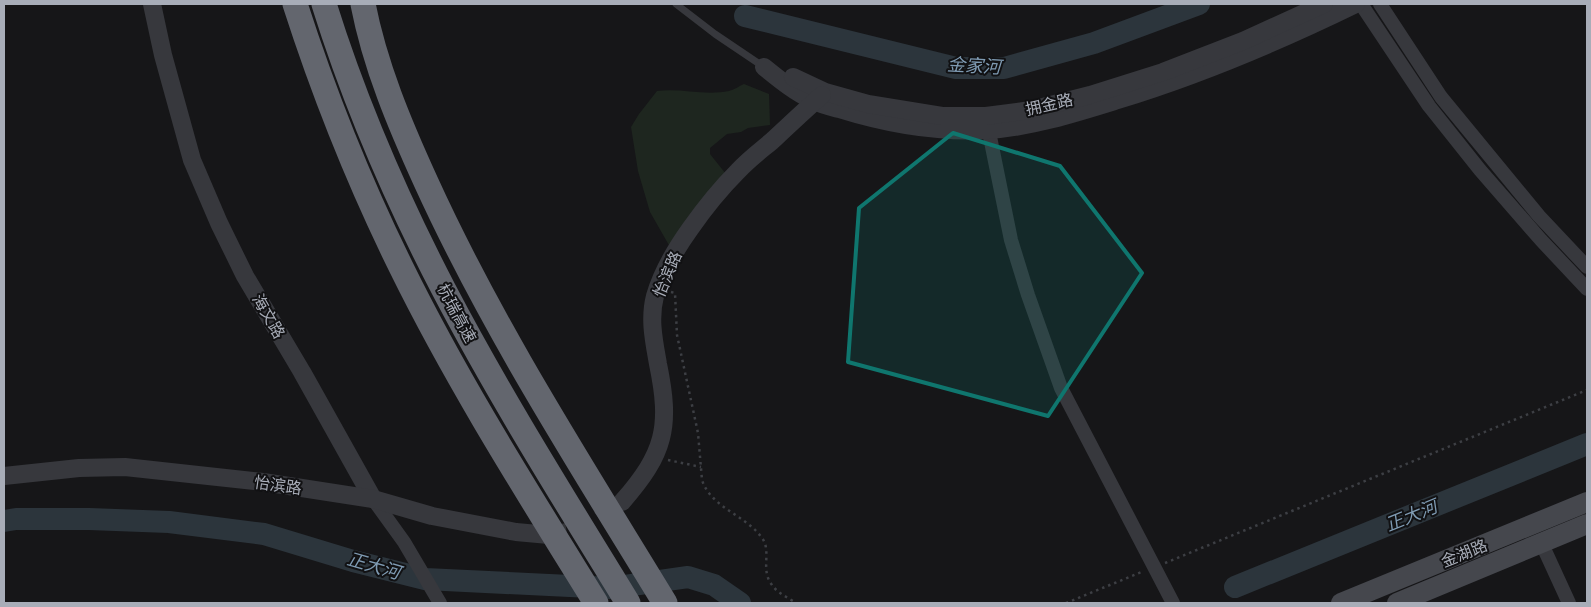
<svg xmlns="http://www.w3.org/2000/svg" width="1591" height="607" viewBox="0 0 1591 607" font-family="Manrope,'Noto Sans SC',sans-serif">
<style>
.green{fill:#1e261f}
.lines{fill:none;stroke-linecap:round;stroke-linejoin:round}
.river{stroke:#2c353c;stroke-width:22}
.tertiary-tunnel{stroke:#333438;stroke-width:18;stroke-dasharray:18 9;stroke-linecap:butt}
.path{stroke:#3d3f44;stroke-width:2.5;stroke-dasharray:2.5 4;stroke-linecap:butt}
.service{stroke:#37383d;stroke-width:7}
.minor{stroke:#37383d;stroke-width:14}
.tertiary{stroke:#37383d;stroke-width:18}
.secondary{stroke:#45474d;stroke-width:20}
.motorway{stroke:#63666e;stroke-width:25}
.marked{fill:#0f766e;fill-opacity:0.2;stroke:#0f766e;stroke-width:4;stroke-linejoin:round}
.labels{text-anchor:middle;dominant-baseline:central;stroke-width:4;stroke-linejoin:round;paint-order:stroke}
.street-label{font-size:16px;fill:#a8adb8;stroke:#111113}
.water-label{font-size:18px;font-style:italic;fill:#7f9bb3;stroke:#111113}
</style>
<rect width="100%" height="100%" fill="#161618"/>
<path class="green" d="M744,84L769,94L770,125L748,128L741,132L727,134L710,148V154L726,174L670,247L650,212L638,171L631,127L639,114L657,91C681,88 705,96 729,91C734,90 739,86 744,84Z"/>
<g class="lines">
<g class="river">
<path d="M745,16L956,68H1004L1094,43L1199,4"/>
<path d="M4,521L16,519H89L169,522L264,534L353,561L425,579L611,588L688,577L714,585L740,603"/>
<path d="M1235,587L1587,444"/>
</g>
<path class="tertiary-tunnel" d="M549,535L579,530L597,522L618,505"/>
<g class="path">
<path d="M671,292L675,293L677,335L698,433L702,480C711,508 746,515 762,538C772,551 760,570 772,585C777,593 789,598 796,603"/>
<path d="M668,460L701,467"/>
<path d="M1165,563L1587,390"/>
<path d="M1066,603L1144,571"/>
</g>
<path class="service" d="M676,4L715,34L764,67"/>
<g class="minor">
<path d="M1361,4L1429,106L1480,170L1541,240L1587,289"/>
<path d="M1380,4L1441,97L1539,216L1587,267"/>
<path d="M987,122L1011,240L1028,295L1061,388L1173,603"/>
<path d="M373,499L404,542L440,603"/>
<path d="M1541,542L1569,603"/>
</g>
<g class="tertiary">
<path d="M152,4L163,55L192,160L219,223L245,276L302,372L373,499"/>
<path d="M764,67C780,80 796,93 814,101C822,105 831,107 839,109C887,124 938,133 989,130C1032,127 1076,113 1118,100C1200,75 1278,42 1356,4"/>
<path d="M793,77L825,92L868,104L942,116H986L1031,110L1090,95L1163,72L1243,41L1324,4"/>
<path d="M4,476L79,468L125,467L263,482L373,499L432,516L516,532L549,535"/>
<path d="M622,502C665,453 671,427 658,364C654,341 649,319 655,296C662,272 675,250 690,229C704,209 720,189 738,171C748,160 760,151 772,141C788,126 805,110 822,95"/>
</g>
<g class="secondary">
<path d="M1341,603L1587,502"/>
<path d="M1397,603L1587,524"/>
</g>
<g class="motorway">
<path d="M295,4C324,94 359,182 401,267C458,383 528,493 596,603"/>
<path d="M324,4C355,103 396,198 444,290C500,397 565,500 628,603"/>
<path d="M363,4C375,66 400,125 426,182C493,329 581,465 665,603"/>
</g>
</g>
<path class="marked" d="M953,133L1060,166L1142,273L1048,416L848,362L859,208Z"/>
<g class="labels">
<g class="street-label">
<text transform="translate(1049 104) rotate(-13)">拥金路</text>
<text transform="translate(667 274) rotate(-67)">怡滨路</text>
<text transform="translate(457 313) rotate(62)">杭瑞高速</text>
<text transform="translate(269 316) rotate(60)">海文路</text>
<text transform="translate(278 485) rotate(8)">怡滨路</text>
<text transform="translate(1464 553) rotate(-22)">金湖路</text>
</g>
<g class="water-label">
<text transform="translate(974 65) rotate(3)">金家河</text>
<text transform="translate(1411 515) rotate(-22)">正大河</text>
<text transform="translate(374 565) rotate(16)">正大河</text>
</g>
</g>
<rect width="1591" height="607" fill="none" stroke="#a8adb8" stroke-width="10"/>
</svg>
